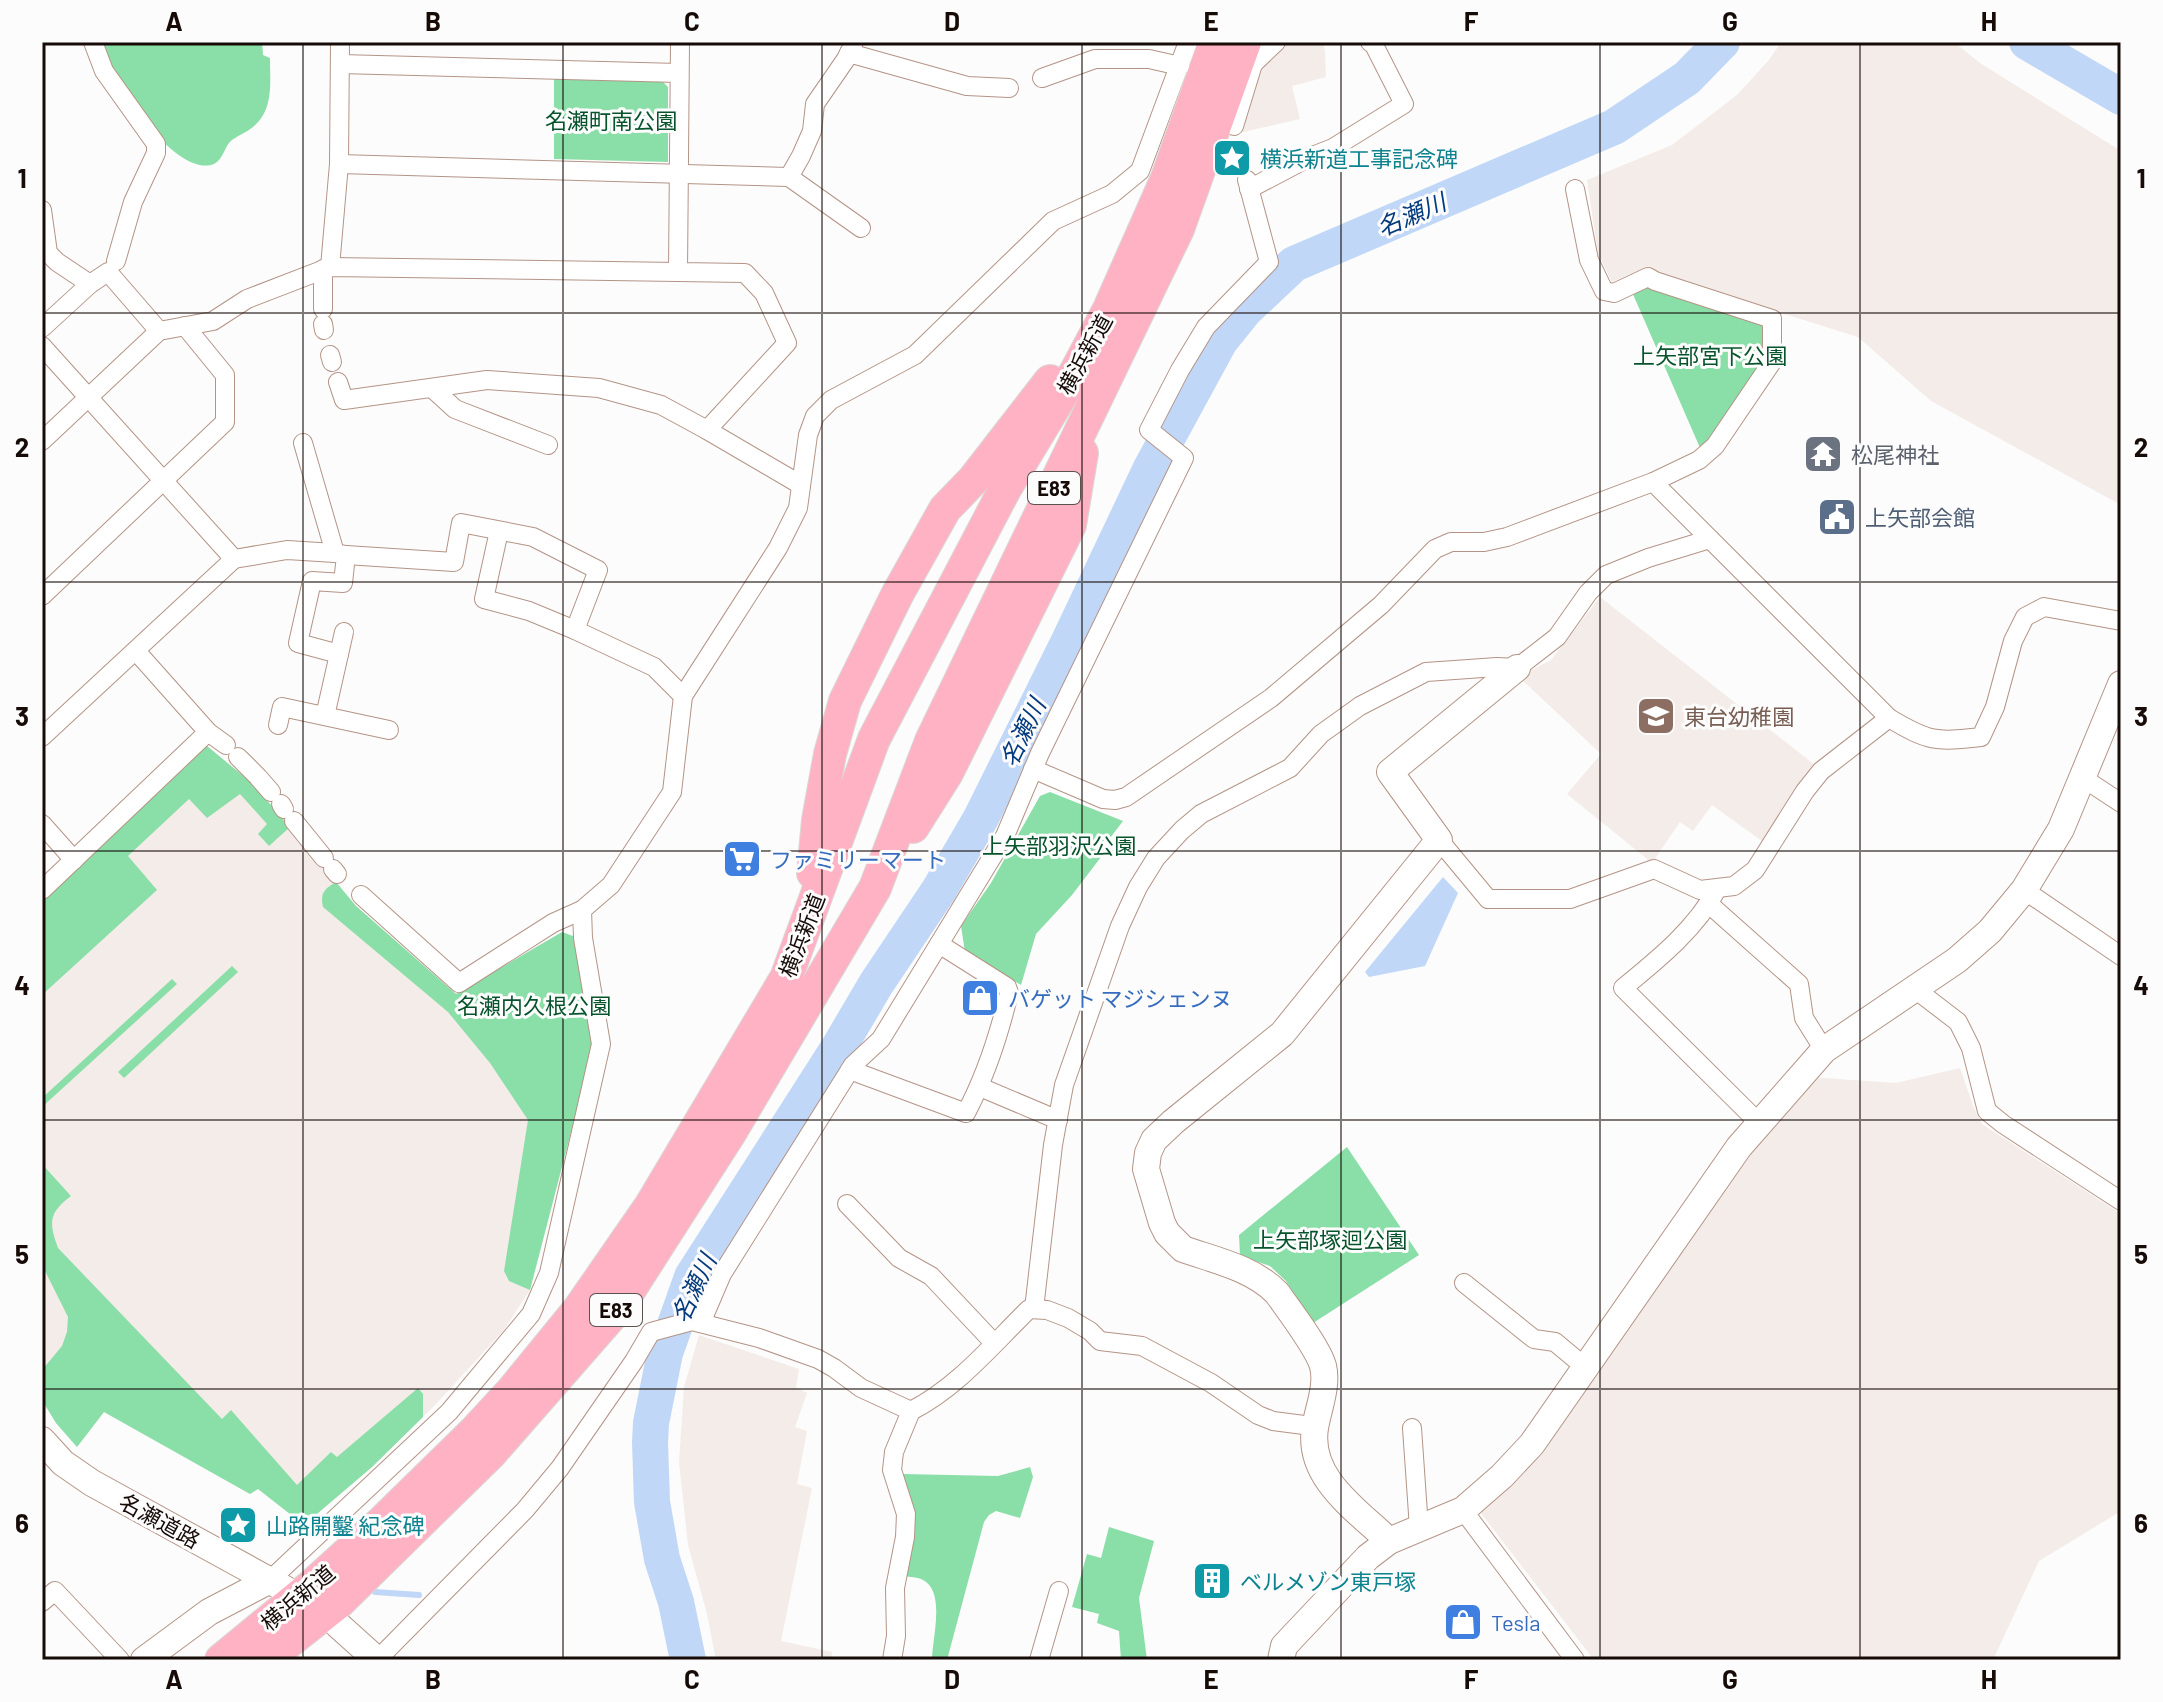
<svg xmlns="http://www.w3.org/2000/svg" width="2163" height="1702" viewBox="0 0 2163 1702" font-family="Barlow,'Noto Sans JP',sans-serif">
<style>
.built{fill:#f4ece8}
.green{fill:#8adea7}
.water{fill:#c0d7f7}
.lines{fill:none;stroke-linecap:round;stroke-linejoin:round}
.stream{stroke:#c0d7f7;stroke-width:6}
.river{stroke:#c0d7f7;stroke-width:36}
.street-casing{stroke:#b49486;stroke-width:20}
.secondary-casing{stroke:#b49486;stroke-width:28}
.highway-casing{stroke:#dad8d7;stroke-width:34}
.street{stroke:#fff;stroke-width:18}
.secondary{stroke:#fff;stroke-width:26}
.highway{stroke:#ffb2c3;stroke-width:32}
.grid{fill:none;stroke:#160b07;stroke-width:2;stroke-opacity:0.55}
.labels{text-anchor:middle;dominant-baseline:central;stroke-width:6;stroke-linejoin:round;paint-order:stroke}
.shield{fill:#fcfcfc;stroke:#5b5350;stroke-width:2}
.shield-label{font-size:20px;font-weight:bold;fill:#160b07}
.park-label{font-size:22px;fill:#07532c;stroke:#fcfcfc}
.culture-label{font-size:22px;fill:#0d838f;stroke:#fcfcfc;text-anchor:start}
.street-label{font-size:22px;fill:#160b07;stroke:#fcfcfc}
.worship-label{font-size:22px;fill:#5b616d;stroke:#fcfcfc;text-anchor:start}
.service-label{font-size:22px;fill:#4e5e75;stroke:#fcfcfc;text-anchor:start}
.education-label{font-size:22px;fill:#785e54;stroke:#fcfcfc;text-anchor:start}
.shop-label{font-size:22px;fill:#366cbe;stroke:#fcfcfc;text-anchor:start}
.water-label{font-size:24px;font-style:italic;fill:#043b7e;stroke:#fcfcfc}
.neatline{fill:none;stroke:#160b07;stroke-width:3}
.grid-label{font-size:26px;text-anchor:middle;font-weight:bold;fill:#160b07}
</style>
<rect width="100%" height="100%" fill="#fcfcfc"/>
<g class="built">
<path d="M1286,42H1322L1325,50L1326,77L1292,86L1300,119L1239,133V125L1264,65Z"/>
<path d="M1781,42H1954L1980,63L2121,151V505L1931,401L1858,337L1657,274L1648,266L1612,282L1598,254L1587,180L1672,145L1737,95L1769,60Z"/>
<path d="M1600,597L1815,765L1766,844L1712,805L1693,831L1680,822L1652,863L1567,794L1601,754L1520,678L1528,672L1551,660Z"/>
<path d="M207,746L253,784L356,906L456,994L574,1122L530,1290L503,1331L436,1404L372,1467L304,1525L258,1489L250,1494L104,1412L77,1447L56,1423L42,1401V902Z"/>
<path d="M1960,1068L1973,1106L1982,1124L2121,1214V1511L2039,1561L1993,1660H1594L1480,1512L1552,1435L1785,1107L1810,1077L1896,1083Z"/>
<path d="M699,1335L799,1369L796,1387L807,1393L795,1427L807,1431L797,1484L812,1488L781,1641L832,1652L831,1660H716L707,1614L688,1545L679,1462L684,1387Z"/>
</g>
<g class="green">
<path d="M99,42H262L263,55L270,58C270,82 274,110 253,127C247,132 239,135 232,140C224,146 224,159 214,164C180,178 123,97 109,71C104,62 102,51 99,42Z"/>
<path d="M554,78L663,82L668,87V162L554,159Z"/>
<path d="M1649,286L1762,324L1763,360L1701,450L1632,292Z"/>
<path d="M207,746L253,784L290,827L269,846L258,834L267,824L240,794L207,818L189,799L128,856L157,890L42,995V902Z"/>
<path d="M1050,792L1123,821L1104,846L1101,857L1072,895L1036,934L1021,985L965,952L961,926L991,883L1040,796Z"/>
<path d="M336,882L356,906L456,994L562,932L573,936L593,1047L530,1290L509,1281L504,1271L528,1120L490,1063L448,1012L323,907C320,893 324,889 336,882Z"/>
<path d="M232,966L238,972L124,1078L118,1072Z"/>
<path d="M172,979L177,984L42,1107V1098Z"/>
<path d="M1347,1147L1419,1255L1313,1323L1286,1281L1270,1266L1240,1256L1239,1235Z"/>
<path d="M42,1164L71,1196C48,1213 49,1223 58,1248L222,1419L231,1410L297,1485L331,1452L337,1457L418,1388L423,1394V1417L372,1467L304,1525L258,1489L250,1494L104,1412L77,1447L56,1423L42,1400V1370L62,1346L67,1332L68,1317L42,1265Z"/>
<path d="M1030,1467L1033,1477L1020,1518L996,1511L989,1515L984,1522L947,1660H932C932,1639 946,1592 923,1580C918,1577 910,1577 904,1576C916,1531 919,1519 902,1474L998,1476Z"/>
<path d="M1109,1527L1154,1541L1139,1598L1147,1660H1121L1119,1631L1097,1623L1099,1614L1072,1607L1087,1554L1101,1558Z"/>
</g>
<path class="water" d="M1443,877L1458,893L1425,966L1369,977L1365,972Z"/>
<g class="lines">
<path class="stream" d="M375,1592L419,1595"/>
<g class="river">
<path d="M2027,42L2121,97"/>
<path d="M688,1660L676,1602L662,1559L652,1502L650,1442L651,1423L665,1353L692,1277L839,1047L876,984L939,890L981,818L1069,641L1151,468L1220,341L1245,310L1294,264L1614,127L1687,78L1722,42"/>
</g>
<g class="street-casing">
<g id="street">
<path d="M93,42L104,71L156,144V153L133,202L116,261"/>
<path d="M680,42L678,272L745,273L764,293L787,343L707,430L801,485"/>
<path d="M849,53L967,86L1009,88"/>
<path d="M340,64L679,73"/>
<path d="M1042,78L1095,59H1149L1180,66"/>
<path d="M1234,126L1253,64L1276,42"/>
<path d="M339,164L789,177L861,228"/>
<path d="M789,177L801,156L812,131L815,104L846,59L853,45"/>
<path d="M1249,189L1310,157L1333,148L1404,104L1374,45L1370,42"/>
<path d="M42,210L48,253L57,262L90,284"/>
<path d="M330,267L339,164L340,42"/>
<path d="M323,269V309"/>
<path d="M323,324L324,330"/>
<path d="M42,328L90,284L108,272L159,331"/>
<path d="M42,346L234,559L287,550L335,553"/>
<path d="M330,355L332,362"/>
<path d="M338,382L344,400L487,380L599,388L661,405L707,430"/>
<path d="M432,388L455,409L548,445"/>
<path d="M42,441L159,331L213,321L247,299L330,267L678,272"/>
<path d="M303,443L335,553L346,555L343,583L312,581L298,643L339,654"/>
<path d="M1653,482L1889,718C1929,742 1935,742 1981,737L1995,707L2013,641L2025,617L2044,607L2121,621"/>
<path d="M499,531L484,599L529,611L575,630"/>
<path d="M346,555L454,562L461,523L533,537L598,570L575,630L654,667L683,696"/>
<path d="M42,596L225,422V375L185,326"/>
<path d="M136,651L208,732L226,745"/>
<path d="M325,716L344,632"/>
<path d="M278,725L282,707L389,730"/>
<path d="M42,737L234,559"/>
<path d="M238,757L258,777L271,792"/>
<path d="M1033,769L1103,799L1115,800L1126,797L1271,698L1381,605L1435,549L1451,542H1484L1507,537L1653,482L1699,460L1715,446L1772,362V319L1655,281L1648,277L1614,293L1604,291L1589,260L1575,189"/>
<path d="M2083,778L2121,803"/>
<path d="M281,804L284,809"/>
<path d="M294,821L324,858"/>
<path d="M42,824L74,860"/>
<path d="M1439,840L1488,899H1570L1654,869L1700,890L1734,886L1755,870L1805,791L1821,771L1889,718"/>
<path d="M333,869L337,874"/>
<path d="M1717,889C1696,929 1657,960 1623,988L1759,1123"/>
<path d="M42,890L208,732"/>
<path d="M2024,890L2121,956"/>
<path d="M361,895L459,983L553,923L582,910"/>
<path d="M1709,904L1799,984L1804,1018L1824,1050"/>
<path d="M1915,989L1958,1022L1971,1048L1987,1111L2003,1124L2121,1201"/>
<path d="M850,1070L966,1113C986,1075 999,1035 1009,993L1007,987L939,944"/>
<path d="M980,1087L1058,1120"/>
<path d="M847,1204L899,1258L931,1276L994,1343"/>
<path d="M1464,1283L1534,1339L1555,1342L1585,1367"/>
<path d="M1034,1309L1053,1145L1064,1085L1120,926L1138,887L1156,858L1182,830L1201,814L1290,768L1321,734L1360,706L1426,672L1497,667L1517,668L1557,637L1588,593L1606,575L1648,558L1710,539"/>
<path d="M701,1323L722,1274L853,1065L881,1039L1005,836L1040,753L1184,458L1149,430L1180,370L1206,327L1269,262L1247,180"/>
<path d="M1412,1428L1419,1528"/>
<path d="M1463,1510L1575,1660"/>
<path d="M270,1580L449,1412L531,1314L549,1273L601,1044L583,938L582,910L611,885L672,792L683,696L778,548L798,508L808,435L815,416L831,400L915,355L1053,221L1112,194L1140,171L1188,42"/>
<path d="M42,1602L55,1591L120,1660"/>
<path d="M377,1660L525,1510L560,1468L634,1361L651,1332L692,1321L759,1338L818,1359L834,1368L861,1388L911,1411C958,1387 992,1345 1029,1309L1047,1310L1068,1318L1090,1331L1100,1341L1142,1346L1211,1383L1258,1415L1273,1421L1304,1425L1315,1429"/>
<path d="M892,1660L896,1636L895,1588L905,1537L906,1514L892,1470L894,1452L911,1411"/>
<path d="M1039,1660L1059,1591"/>
</g>
</g>
<g class="secondary-casing">
<g id="secondary">
<path d="M42,1440L63,1463L92,1483L285,1589"/>
<path d="M1389,1541C1357,1510 1307,1478 1315,1428C1318,1409 1328,1386 1323,1366C1318,1348 1289,1310 1277,1293C1253,1268 1214,1260 1183,1249L1167,1233L1162,1223L1146,1169L1148,1153L1154,1140L1173,1122L1282,1034L1439,840L1390,772L1517,668"/>
<path d="M338,1625L377,1660"/>
<path d="M144,1660L209,1612L270,1580"/>
<path d="M1281,1660L1284,1646L1368,1557L1389,1541L1463,1510L1502,1476L1532,1444L1739,1147L1824,1050L1957,960L1990,931L2024,890L2061,829L2121,684"/>
</g>
</g>
<g class="highway-casing">
<g id="highway">
<path d="M913,827L947,773L1070,525L1082,453"/>
<path d="M813,873L818,820L830,754L845,701L897,595L945,509L974,479L1050,381"/>
<path d="M221,1660L310,1587L383,1521L473,1433L512,1391L579,1309L651,1205L786,978L874,739L1005,489L1076,371L1109,309L1167,178L1215,42"/>
<path d="M266,1660L338,1603L491,1453L618,1308L730,1133L875,888L931,741L1178,229L1245,42"/>
</g>
</g>
<use href="#street" class="street"/>
<use href="#secondary" class="secondary"/>
<use href="#highway" class="highway"/>
</g>
<path class="grid" d="M303,42V1660M563,42V1660M822,42V1660M1082,42V1660M1341,42V1660M1600,42V1660M1860,42V1660M42,313H2121M42,582H2121M42,851H2121M42,1120H2121M42,1389H2121"/>
<defs>
<g id="sight-square" transform="scale(2)"><rect x="-9" y="-9" width="18" height="18" rx="4" fill="#0f9aa8" stroke="#fcfcfc"/><path d="M0-6L1.8-2.2L6-1.7L2.9 1.2L3.7 5.4L0 3.3L-3.7 5.4L-2.9 1.2L-6-1.7L-1.8-2.2Z" fill="#fff"/></g>
<g id="temple-square" transform="scale(2)"><rect x="-9" y="-9" width="18" height="18" rx="4" fill="#6b7280" stroke="#fcfcfc"/><path d="M0-6L5-2H3V0L6.5 2.5H4V6H1.5V3h-3V6H-4V2.5H-6.5L-3 0V-2H-5Z" fill="#fff"/></g>
<g id="civic-square" transform="scale(2)"><rect x="-9" y="-9" width="18" height="18" rx="4" fill="#5c6f8a" stroke="#fcfcfc"/><path d="M-.6-6.5H3V-4.5H.6V-3L4-1V1h2V6H-6V1h2V-1L-.6-3ZM-1.2 2.5V6h2.4V2.5Z" fill="#fff"/></g>
<g id="school-square" transform="scale(2)"><rect x="-9" y="-9" width="18" height="18" rx="4" fill="#8d6e63" stroke="#fcfcfc"/><path d="M0-5L7-2L0 1L-7-2ZM-4 1L0 2.5L4 1V4Q0 6-4 4Z" fill="#fff"/></g>
<g id="supermarket-square" transform="scale(2)"><rect x="-9" y="-9" width="18" height="18" rx="4" fill="#3f7fe0" stroke="#fcfcfc"/><path d="M-6-5.5h2.5l.6 2H6L4.5 2H-2.5L-4.4-4H-6ZM-1.5 3.2a1.3 1.3 0 1 0 .1 0ZM3 3.2a1.3 1.3 0 1 0 .1 0Z" fill="#fff"/></g>
<g id="shop-square" transform="scale(2)"><rect x="-9" y="-9" width="18" height="18" rx="4" fill="#3f7fe0" stroke="#fcfcfc"/><path d="M-5-2.5h2.3a2.7 3.5 0 0 1 5.4 0H5L5.5 6h-11ZM-1.5-2.5h3a1.5 2.3 0 0 0-3 0Z" fill="#fff"/></g>
<g id="building-square" transform="scale(2)"><rect x="-9" y="-9" width="18" height="18" rx="4" fill="#0f9aa8" stroke="#fcfcfc"/><path d="M-4-6H4V6H1V3H-1V6H-4ZM-2.5-4.3h1.7v1.8h-1.7ZM.8-4.3h1.7v1.8H.8ZM-2.5-1h1.7V.8h-1.7ZM.8-1h1.7V.8H.8Z" fill="#fff"/></g>
</defs>
<g fill-rule="evenodd">
<use href="#sight-square" x="1232" y="158"/>
<use href="#temple-square" x="1823" y="454"/>
<use href="#civic-square" x="1837" y="517"/>
<use href="#school-square" x="1656" y="716"/>
<use href="#supermarket-square" x="742" y="859"/>
<use href="#shop-square" x="980" y="998"/>
<use href="#sight-square" x="238" y="1525"/>
<use href="#building-square" x="1212" y="1581"/>
<use href="#shop-square" x="1463" y="1622"/>
</g>
<g class="labels">
<g class="shield">
<rect x="1028" y="472" width="52" height="32" rx="6"/>
<rect x="590" y="1294" width="52" height="32" rx="6"/>
</g>
<g class="shield-label">
<text x="1054" y="488">E83</text>
<text x="616" y="1310">E83</text>
</g>
<g class="park-label">
<text x="611" y="120">名瀬町南公園</text>
<text x="1710" y="355">上矢部宮下公園</text>
<text x="1059" y="845">上矢部羽沢公園</text>
<text x="534" y="1005">名瀬内久根公園</text>
<text x="1330" y="1239">上矢部塚迴公園</text>
</g>
<g class="culture-label">
<text x="1260" y="158">横浜新道工事記念碑</text>
<text x="266" y="1525">山路開鑿 紀念碑</text>
<text x="1240" y="1581">ベルメゾン東戸塚</text>
</g>
<g class="street-label">
<text transform="translate(1084 354) rotate(-61)">横浜新道</text>
<text transform="translate(801 935) rotate(-69)">横浜新道</text>
<text transform="translate(160 1520) rotate(29)">名瀬道路</text>
<text transform="translate(297 1597) rotate(-40)">横浜新道</text>
</g>
<g class="worship-label">
<text x="1851" y="454">松尾神社</text>
</g>
<g class="service-label">
<text x="1865" y="517">上矢部会館</text>
</g>
<g class="education-label">
<text x="1684" y="716">東台幼稚園</text>
</g>
<g class="shop-label">
<text x="770" y="859">ファミリーマート</text>
<text x="1008" y="998">バゲット マジシェンヌ</text>
<text x="1491" y="1622">Tesla</text>
</g>
<g class="water-label">
<text transform="translate(1411 214) rotate(-23)">名瀬川</text>
<text transform="translate(1022 732) rotate(-64)">名瀬川</text>
<text transform="translate(693 1288) rotate(-65)">名瀬川</text>
</g>
</g>
<rect width="2163" height="1702" fill="none" stroke="#fcfcfc" stroke-width="88"/>
<rect x="44" y="44" width="2075" height="1614" class="neatline"/>
<g class="grid-label">
<text x="174" y="31">A</text>
<text x="433" y="31">B</text>
<text x="692" y="31">C</text>
<text x="952" y="31">D</text>
<text x="1211" y="31">E</text>
<text x="1471" y="31">F</text>
<text x="1730" y="31">G</text>
<text x="1989" y="31">H</text>
<text x="22" y="188">1</text>
<text x="2141" y="188">1</text>
<text x="22" y="457">2</text>
<text x="2141" y="457">2</text>
<text x="22" y="726">3</text>
<text x="2141" y="726">3</text>
<text x="22" y="995">4</text>
<text x="2141" y="995">4</text>
<text x="22" y="1264">5</text>
<text x="2141" y="1264">5</text>
<text x="22" y="1533">6</text>
<text x="2141" y="1533">6</text>
<text x="174" y="1689">A</text>
<text x="433" y="1689">B</text>
<text x="692" y="1689">C</text>
<text x="952" y="1689">D</text>
<text x="1211" y="1689">E</text>
<text x="1471" y="1689">F</text>
<text x="1730" y="1689">G</text>
<text x="1989" y="1689">H</text>
</g>
</svg>
